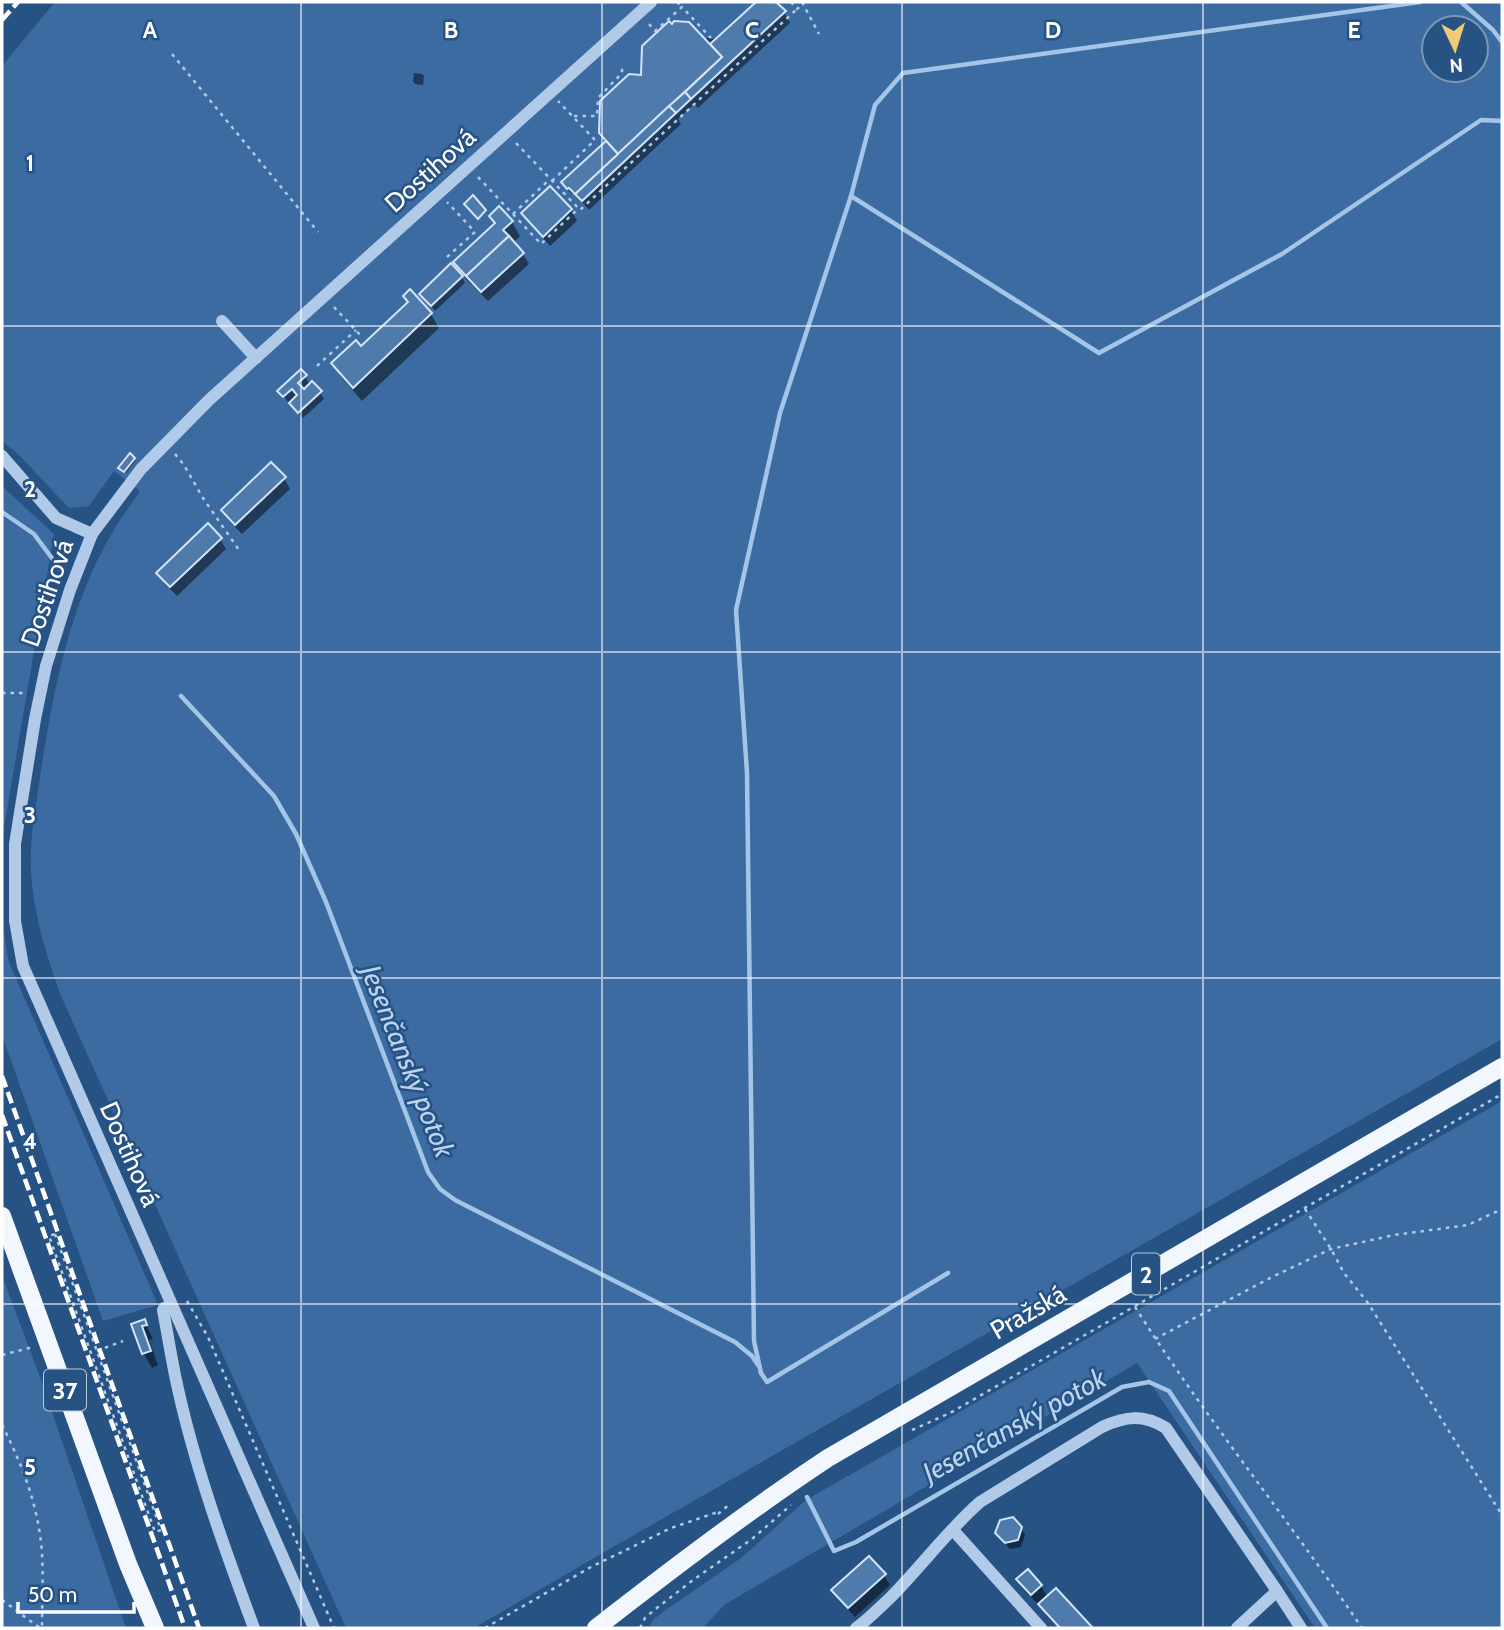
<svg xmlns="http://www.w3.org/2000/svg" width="1504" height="1630" viewBox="0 0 1504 1630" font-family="Cabin,sans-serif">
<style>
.green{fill:#3b6ba1;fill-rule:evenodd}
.shadow{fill:#0007}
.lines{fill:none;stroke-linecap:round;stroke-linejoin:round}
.stream{stroke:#a4c5e8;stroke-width:4.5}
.building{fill:#4f7bac;stroke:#d3e4f6;stroke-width:2}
.path{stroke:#b0cae8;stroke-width:2.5;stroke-dasharray:3.5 5;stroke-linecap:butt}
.minor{stroke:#b0cae8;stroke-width:12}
.major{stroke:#f2f7fe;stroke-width:18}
.rail{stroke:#fff;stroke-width:4.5;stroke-dasharray:12 5;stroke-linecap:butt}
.grid{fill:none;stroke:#fff;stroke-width:2;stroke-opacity:0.55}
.labels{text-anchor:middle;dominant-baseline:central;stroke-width:5;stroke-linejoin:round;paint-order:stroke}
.shield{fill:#265284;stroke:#becbda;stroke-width:2}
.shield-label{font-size:24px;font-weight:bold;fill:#fff}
.street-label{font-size:26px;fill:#fff;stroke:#265284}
.water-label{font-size:28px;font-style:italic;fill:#bbd4ef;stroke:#265284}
.grid-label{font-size:23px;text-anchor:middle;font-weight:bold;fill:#fff;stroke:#265284;stroke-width:5;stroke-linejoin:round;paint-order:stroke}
</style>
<rect width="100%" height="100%" fill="#265284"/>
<g class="green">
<path d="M55,2H1502V1039L599,1555L474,1628H346L61,996C48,960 36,923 32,884C28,851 34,817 39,784C51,701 68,608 111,535C119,520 130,506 140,491L114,471L89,506L69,508L18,454L2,441V66ZM1434,28H1476V70H1434Z"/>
<path d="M2,486L54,534L3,833L2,853Z"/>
<path d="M2,916L8,960L158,1305L103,1321L2,1035Z"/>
<path d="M1502,1101V1628H1315L1137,1363L724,1605L703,1628H648L653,1620L663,1612L741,1558L806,1500Z"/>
<path d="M2,1275L40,1377L126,1628H2Z"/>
</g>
<g class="shadow">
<path d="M758,2H774L784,12L790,23L698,108L694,104L678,119L681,124L589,210L574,193L572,194L567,189L564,183L607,143L601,133L643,76L702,38L719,39Z"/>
<path d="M414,73L422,74L424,76L423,85L415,84L413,81Z"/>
<path d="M550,188L571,210L577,221L550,246L529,223L523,213Z"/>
<path d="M499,208L512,222L520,236L513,243L523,254L529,264L488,301L463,276L455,262L496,224L491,216Z"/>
<path d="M462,277L465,283L435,311L421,294Z"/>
<path d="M410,292L431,314L439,328L362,401L342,378L334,364L361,349L409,303Z"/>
<path d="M305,376L310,385L320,392L324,399L303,418L295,410L290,401L288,402L280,391Z"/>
<path d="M134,459L135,461L126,473L122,470Z"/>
<path d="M284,478L290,489L242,534L229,521L223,511Z"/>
<path d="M220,539L226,549L177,596L164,583L158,573Z"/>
<path d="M144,1321L153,1339L149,1340L158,1365L152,1368L144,1354L134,1325Z"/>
<path d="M1021,1528L1025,1535L1021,1547L1010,1549L997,1533Z"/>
<path d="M1027,1571L1041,1586L1048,1598L1056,1590L1091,1628H1059L1046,1615L1039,1603L1038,1604L1024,1590L1018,1579Z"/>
<path d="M884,1575L890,1585L855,1617L839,1600L833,1590Z"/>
</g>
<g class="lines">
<g class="stream">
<path d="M1461,2L1493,30L1502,42"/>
<path d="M851,196L1099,353L1282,254L1481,120L1502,121"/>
<path d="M2,512L34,534L60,569"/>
<path d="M181,696L274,796L296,834L326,902L428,1172L440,1189L455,1200L735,1342L752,1356L758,1365"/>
<path d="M761,1373L754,1341L747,773L736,610L780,413L851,196L875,105L903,73L1420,2"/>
<path d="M761,1373L767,1382L948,1273"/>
<path d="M807,1497L834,1551L856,1542L1122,1387L1149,1382L1169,1391L1327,1628"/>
</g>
</g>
<g class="building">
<path d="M756,2H776L786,11L691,99L685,92L722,57L710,44Z"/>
<path d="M669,21L672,24L674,21L689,22L722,57L618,154L599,133L600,101L629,74L641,75L642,46Z"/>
<path d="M685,92L691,99L676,113L669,106Z"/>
<path d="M669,106L676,113L582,201L575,194Z"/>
<path d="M606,141L618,154L575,194L569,188L567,189L561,182Z"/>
<path d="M550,186L572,209L543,237L521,213Z"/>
<path d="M473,195L486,210L478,219L464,204Z"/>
<path d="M499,206L513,221L503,230L509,236L466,276L453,262L495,223L489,216Z"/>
<path d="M509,236L524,253L481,292L466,276Z"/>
<path d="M451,263L463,276L431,306L419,294Z"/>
<path d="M410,289L432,313L353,388L331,363L356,340L361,346L408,302L403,296Z"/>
<path d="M301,369L307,375L298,383L304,389L312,381L322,391L298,413L289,403L297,395L292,389L283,397L277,391Z"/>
<path d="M130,453L135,458L124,472L118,468Z"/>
<path d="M271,462L286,477L235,525L221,510Z"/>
<path d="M208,523L222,538L170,587L156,573Z"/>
<path d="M145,1319L147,1325L142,1326L151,1351L142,1354L131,1324Z"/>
<path d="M1013,1517L1022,1527L1018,1540L1005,1543L995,1533L1000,1520Z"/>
<path d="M869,1556L886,1574L848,1608L831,1590Z"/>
<path d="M1028,1569L1042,1585L1031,1595L1016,1579Z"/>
<path d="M1056,1588L1093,1628H1060L1038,1604Z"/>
</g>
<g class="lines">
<g class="path">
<path d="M677,2L682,7"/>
<path d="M791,2L797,9L803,4"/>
<path d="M802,2L819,34"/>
<path d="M649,24L655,31L682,7L711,38"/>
<path d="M172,54L318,232"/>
<path d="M574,116H597L598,98L622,73V65"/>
<path d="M516,143L580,210L797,9"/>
<path d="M478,177L541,244L579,208"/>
<path d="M552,181L595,140L558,101"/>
<path d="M513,214L550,179"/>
<path d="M447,257L475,232L447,202"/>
<path d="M334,307L363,338"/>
<path d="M317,366L356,330"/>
<path d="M175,454L184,465L203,498L241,553"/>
<path d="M2,693H26"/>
<path d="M1305,1209L1331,1249L1344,1273L1368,1303L1502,1515"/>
<path d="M55,1234L161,1530L155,1532L49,1236Z"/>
<path d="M187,1301L208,1337L334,1628"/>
<path d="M1135,1307C1205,1417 1288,1519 1362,1628"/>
<path d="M1155,1339L1272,1277L1331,1249L1394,1235L1468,1225L1502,1209"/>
<path d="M97,1351L123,1341"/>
<path d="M2,1355L33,1347"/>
<path d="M2,1425C21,1462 36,1500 41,1542C44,1570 42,1600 42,1628"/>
<path d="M912,1430L950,1413L1502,1094"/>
<path d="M718,1514L731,1503"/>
<path d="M2,1600L40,1628"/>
<path d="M485,1628L591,1567L671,1528L718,1512"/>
<path d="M640,1628L645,1618L653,1611L693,1580L752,1539L791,1505"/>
</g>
<g class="minor">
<path d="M222,321L256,358"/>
<path d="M2,456L56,518L92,534"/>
<path d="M164,1308L163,1310C168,1336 172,1363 178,1389C196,1470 225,1550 254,1628"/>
<path d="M953,1530L1041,1628"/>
<path d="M314,1628L23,966L15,921V844L35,719L46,666L70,590L92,534L141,469L209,400L651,2"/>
<path d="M856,1628C868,1620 878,1609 889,1599C920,1568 947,1531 980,1502L1102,1427C1126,1416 1143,1414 1166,1428L1277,1591L1301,1628"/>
<path d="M1237,1628L1277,1591"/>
</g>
<g class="major">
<path d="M2,1216L128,1564L155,1628"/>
<path d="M596,1628C672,1569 748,1511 828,1458L1502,1067"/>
</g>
<g class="rail">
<path d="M2,20L18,2"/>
<path d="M2,1076L199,1628"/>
<path d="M2,1115L185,1628"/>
</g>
</g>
<path class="grid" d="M301,2V1628M602,2V1628M902,2V1628M1203,2V1628M2,326H1502M2,652H1502M2,978H1502M2,1304H1502"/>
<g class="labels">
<g class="shield">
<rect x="1132" y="1253.5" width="28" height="41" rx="5"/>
<rect x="44" y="1369.5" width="42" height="41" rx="5"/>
</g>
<g class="shield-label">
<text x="1146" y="1274">2</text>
<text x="65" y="1390">37</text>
</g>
<g class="street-label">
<text transform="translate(430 170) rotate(-42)">Dostihová</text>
<text transform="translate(47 593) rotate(-71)">Dostihová</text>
<text transform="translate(130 1154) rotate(66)">Dostihová</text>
<text transform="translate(1028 1312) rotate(-30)">Pražská</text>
</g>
<g class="water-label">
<text transform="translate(408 1061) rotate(68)">Jesenčanský potok</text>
<text transform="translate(1014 1425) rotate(-29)">Jesenčanský potok</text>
</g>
</g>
<g class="grid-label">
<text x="150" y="38">A</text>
<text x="451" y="38">B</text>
<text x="752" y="38">C</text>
<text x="1053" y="38">D</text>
<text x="1354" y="38">E</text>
<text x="30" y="171">1</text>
<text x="30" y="497">2</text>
<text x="30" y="823">3</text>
<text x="30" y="1149">4</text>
<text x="30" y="1475">5</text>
</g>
<rect width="1504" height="1630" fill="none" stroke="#ffffff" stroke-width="7"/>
<g transform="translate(1455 49) rotate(176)"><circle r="33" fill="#265284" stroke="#7d97b5" stroke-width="2"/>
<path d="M0-5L12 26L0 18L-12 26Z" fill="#f0ca75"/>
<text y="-10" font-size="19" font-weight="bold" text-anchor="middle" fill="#ffffff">N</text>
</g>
<path d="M18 1602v10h116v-10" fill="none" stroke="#ffffff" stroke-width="3.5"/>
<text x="28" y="1602" font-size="21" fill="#ffffff" stroke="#265284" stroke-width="5" paint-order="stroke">50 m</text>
</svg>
